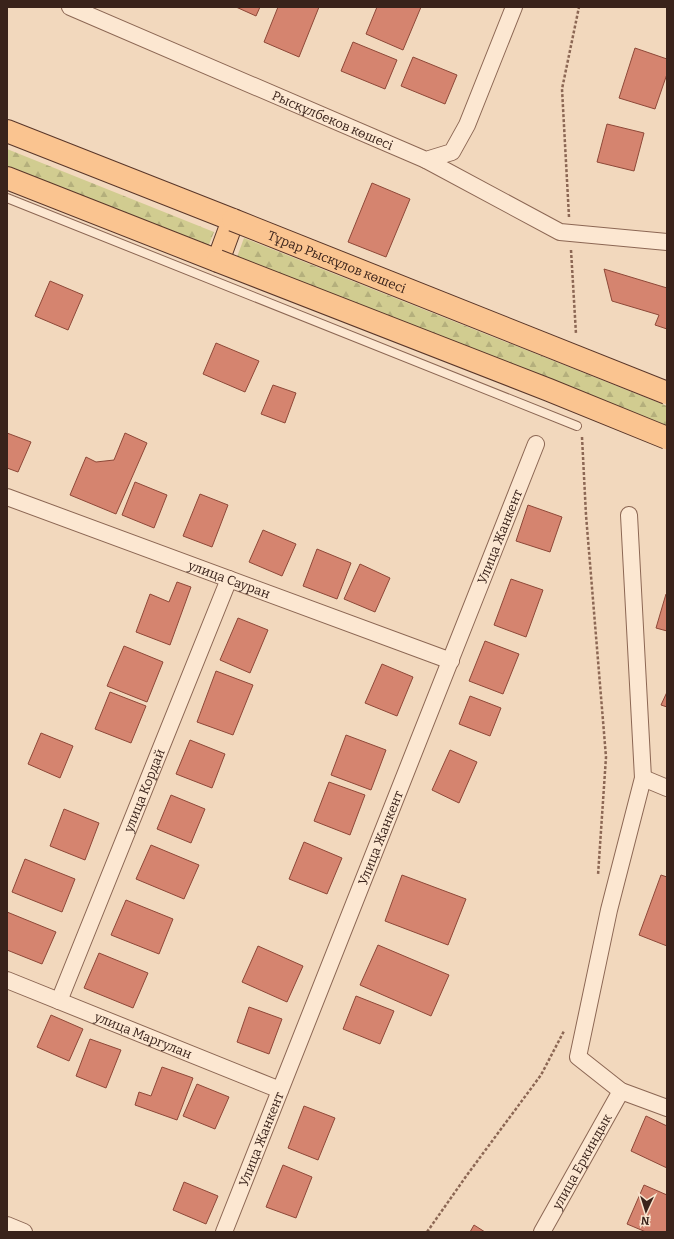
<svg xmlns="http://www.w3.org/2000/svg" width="674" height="1239" viewBox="0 0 674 1239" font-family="Bitter,serif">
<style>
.forest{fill:url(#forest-firs)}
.building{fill:#d5846f;stroke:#8e4838}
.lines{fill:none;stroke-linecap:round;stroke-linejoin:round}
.service-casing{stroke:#8c6754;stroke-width:10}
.minor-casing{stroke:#8c6754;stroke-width:18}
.primary-casing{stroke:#593629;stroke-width:24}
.path{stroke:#8c6754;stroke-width:2.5;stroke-dasharray:3 2;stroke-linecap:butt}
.service{stroke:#fce7d1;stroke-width:8}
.minor{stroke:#fce7d1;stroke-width:16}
.primary{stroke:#fac490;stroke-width:22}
.primary-bridge-casing{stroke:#593629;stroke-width:24;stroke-linecap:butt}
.primary-bridge{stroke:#fac490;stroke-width:22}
.labels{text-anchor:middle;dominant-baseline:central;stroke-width:3;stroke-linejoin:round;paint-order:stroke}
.street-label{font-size:13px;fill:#3a231b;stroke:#f9e4ce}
</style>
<defs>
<pattern id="forest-firs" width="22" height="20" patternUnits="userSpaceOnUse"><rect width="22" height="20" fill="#d1cc90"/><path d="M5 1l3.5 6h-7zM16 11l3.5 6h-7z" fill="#b4af7c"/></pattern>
</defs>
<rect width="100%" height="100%" fill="#f2d8bd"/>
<g class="forest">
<path d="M7,149L214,232L208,247L7,167Z"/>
<path d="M244,238L667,406V426L237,257Z"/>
</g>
<g class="building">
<path d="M236,7H260L256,16Z"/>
<path d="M278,7H319L299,57L264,42Z"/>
<path d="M377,7H421L403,50L366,34Z"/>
<path d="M353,42L397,60L385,89L341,71Z"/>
<path d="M635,48L667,59V74L655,109L619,98Z"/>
<path d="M413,57L457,75L445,104L401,86Z"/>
<path d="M607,124L644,133L634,171L597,162Z"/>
<path d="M372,183L410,199L386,257L348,242Z"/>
<path d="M604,269L667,288V329L655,325L659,315L612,301Z"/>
<path d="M50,281L83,295L68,330L35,316Z"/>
<path d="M216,343L259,361L245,392L203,374Z"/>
<path d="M273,385L296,393L285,423L261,414Z"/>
<path d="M7,433L31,442L18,472L7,468Z"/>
<path d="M125,433L147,443L116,514L70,495L86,457L96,462L114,460Z"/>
<path d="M135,482L167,495L154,528L122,515Z"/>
<path d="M200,494L228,505L212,547L183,536Z"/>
<path d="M528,505L562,517L550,552L516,541Z"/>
<path d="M263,530L296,544L282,576L249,562Z"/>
<path d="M317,549L351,563L337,599L303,586Z"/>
<path d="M360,564L390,578L375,612L344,599Z"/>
<path d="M511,579L543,590L526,637L494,625Z"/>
<path d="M177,582L191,587L170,645L136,632L150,594L169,602Z"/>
<path d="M666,594H667V631L656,628Z"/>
<path d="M238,618L268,630L250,673L220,660Z"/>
<path d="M485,641L519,654L503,694L469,681Z"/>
<path d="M124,646L163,662L147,702L107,686Z"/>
<path d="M382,664L413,677L397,716L365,703Z"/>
<path d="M216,671L253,685L233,735L197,722Z"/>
<path d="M110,692L146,706L131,743L95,729Z"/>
<path d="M667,692V707L661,705Z"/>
<path d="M470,696L501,708L490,736L459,724Z"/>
<path d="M41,733L73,746L60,778L28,764Z"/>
<path d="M346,735L386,750L371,790L331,775Z"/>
<path d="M190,740L225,754L212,788L176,774Z"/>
<path d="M450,750L477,762L459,803L432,790Z"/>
<path d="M329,782L365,795L350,835L314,821Z"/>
<path d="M171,795L205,809L191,843L157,829Z"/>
<path d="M64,809L99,823L85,860L50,846Z"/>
<path d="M304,842L342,858L327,894L289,879Z"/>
<path d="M151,845L199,865L184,899L136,879Z"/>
<path d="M25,859L75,879L62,912L12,892Z"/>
<path d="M402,875L466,899L448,945L385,921Z"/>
<path d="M661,875L667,877V946L639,935Z"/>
<path d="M126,900L173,919L159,954L111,935Z"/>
<path d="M7,912L56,932L42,964L7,950Z"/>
<path d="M378,945L449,975L431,1016L360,985Z"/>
<path d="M258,946L303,966L287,1002L242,982Z"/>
<path d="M99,953L148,973L133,1008L84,988Z"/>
<path d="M356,996L394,1011L380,1044L343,1029Z"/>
<path d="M249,1007L282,1019L269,1054L237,1042Z"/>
<path d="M51,1015L83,1029L69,1061L37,1047Z"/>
<path d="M90,1039L121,1050L106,1088L76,1076Z"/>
<path d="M162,1067L193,1078L177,1120L135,1105L139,1092L151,1096Z"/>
<path d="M197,1084L229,1097L215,1129L183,1116Z"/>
<path d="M304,1106L335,1118L318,1160L288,1148Z"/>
<path d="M646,1116L667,1126V1168L631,1151Z"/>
<path d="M283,1165L312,1177L296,1218L266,1207Z"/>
<path d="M184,1182L218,1196L206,1224L173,1210Z"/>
<path d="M644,1185L667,1195V1232H646L627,1224Z"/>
<path d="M474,1225L485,1232H470Z"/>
</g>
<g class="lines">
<g class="service-casing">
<path id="service" d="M7,198L577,426"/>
</g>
<g class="minor-casing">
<g id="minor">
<path id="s1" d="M70,7L426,160L452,152L467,125L514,7"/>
<path d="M426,160L560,232L667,242"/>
<path id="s2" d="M7,497L451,661"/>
<path d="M629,515L643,778L609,910L578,1057L621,1091L667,1108"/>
<path d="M643,778L667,788"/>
<path id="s3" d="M7,980L280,1090"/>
<path id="s4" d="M59,1001L229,579"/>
<path d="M7,1225L24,1232"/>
<path id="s5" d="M224,1232L536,444"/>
<path id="s6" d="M542,1232L621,1091"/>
</g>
</g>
<g class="primary-casing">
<path id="primary" d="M7,131L233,220L218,261L7,178"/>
</g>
<g class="path">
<path d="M569,217L562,89L579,7"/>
<path d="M571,250L576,334"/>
<path d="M582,437L586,515L606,757L598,875"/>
<path d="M427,1232L467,1175L541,1075L564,1031"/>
</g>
<use href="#service" class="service"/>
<use href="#minor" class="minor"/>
<use href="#primary" class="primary"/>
<g class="primary-bridge-casing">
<g id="primary-bridge">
<path id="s7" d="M233,220L667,393"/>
<path d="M218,261L549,390L667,438"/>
</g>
</g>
<use href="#primary-bridge" class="primary-bridge"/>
</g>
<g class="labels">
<g class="street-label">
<text stroke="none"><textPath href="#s1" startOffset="286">Рысқұлбеков көшесі</textPath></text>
<text stroke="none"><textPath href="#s7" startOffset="112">Тұрар Рыскұлов көшесі</textPath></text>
<text stroke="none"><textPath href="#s5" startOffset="748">Улица Жанкент</textPath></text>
<text stroke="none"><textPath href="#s2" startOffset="237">улица Сауран</textPath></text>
<text stroke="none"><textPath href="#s4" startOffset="227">улица Кордай</textPath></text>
<text stroke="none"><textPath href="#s5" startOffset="424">Улица Жанкент</textPath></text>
<text stroke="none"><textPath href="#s3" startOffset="147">улица Маргулан</textPath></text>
<text stroke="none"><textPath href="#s5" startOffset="100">Улица Жанкент</textPath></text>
<text stroke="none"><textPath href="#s6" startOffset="81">улица Еркиндык</textPath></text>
</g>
</g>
<rect width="674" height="1239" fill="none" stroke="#3a231b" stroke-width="16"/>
<g transform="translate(646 1211) rotate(184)" stroke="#f9e4ce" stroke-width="3" paint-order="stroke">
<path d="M0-3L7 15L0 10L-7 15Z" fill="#3a231b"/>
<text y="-6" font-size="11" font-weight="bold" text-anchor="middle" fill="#3a231b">N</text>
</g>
</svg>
